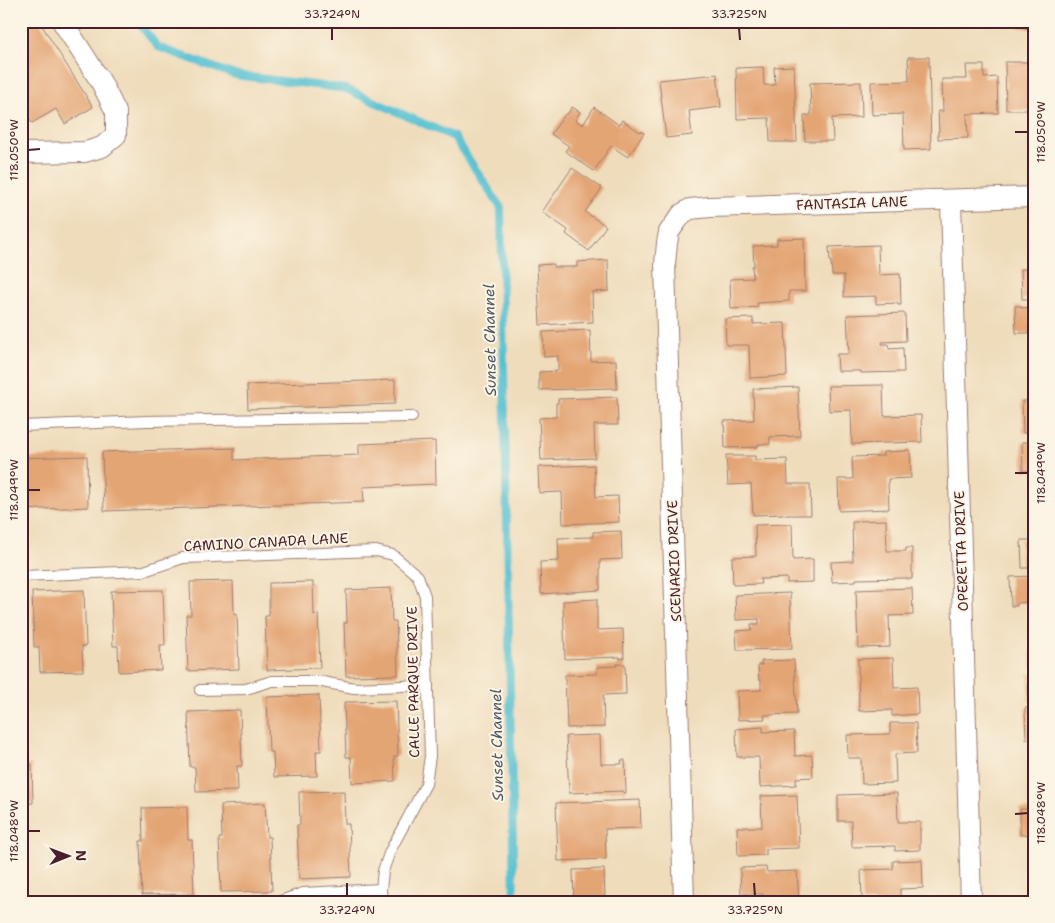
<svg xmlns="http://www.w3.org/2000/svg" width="1055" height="923" viewBox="0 0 1055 923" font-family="'Shantell Sans',sans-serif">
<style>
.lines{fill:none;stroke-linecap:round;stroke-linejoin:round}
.stream{stroke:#55c0d1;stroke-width:8}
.building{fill:#e4a574}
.lane-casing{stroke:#9c7e73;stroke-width:12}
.street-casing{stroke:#9c7e73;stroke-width:22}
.lane{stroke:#fff;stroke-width:10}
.street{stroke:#fff;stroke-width:20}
.ticks{fill:none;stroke:#4a1f2b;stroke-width:2}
.labels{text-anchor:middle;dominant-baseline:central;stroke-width:4;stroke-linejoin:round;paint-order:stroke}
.street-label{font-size:14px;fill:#4a1f2b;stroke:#fcf5e5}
.water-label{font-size:15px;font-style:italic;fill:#4e5765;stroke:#fcf5e5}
.neatline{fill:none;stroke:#4a1f2b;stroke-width:2}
.ticks-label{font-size:12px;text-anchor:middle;fill:#4a1f2b}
</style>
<rect width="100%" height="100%" fill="#fcf5e5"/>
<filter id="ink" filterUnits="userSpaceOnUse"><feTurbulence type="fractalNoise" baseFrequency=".02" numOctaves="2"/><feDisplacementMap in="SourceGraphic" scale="10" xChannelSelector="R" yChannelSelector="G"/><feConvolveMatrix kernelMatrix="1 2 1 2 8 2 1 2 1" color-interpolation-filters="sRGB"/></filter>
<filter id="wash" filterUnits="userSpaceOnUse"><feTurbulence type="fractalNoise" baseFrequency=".0096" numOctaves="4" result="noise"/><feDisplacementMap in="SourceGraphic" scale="20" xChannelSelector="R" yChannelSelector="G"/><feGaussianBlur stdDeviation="1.12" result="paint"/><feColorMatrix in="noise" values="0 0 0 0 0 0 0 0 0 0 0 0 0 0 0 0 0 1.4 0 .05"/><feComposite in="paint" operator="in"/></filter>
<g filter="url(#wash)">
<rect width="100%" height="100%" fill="#efdcbb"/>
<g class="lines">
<path class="stream" d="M137,21L158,47L235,75L346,89L454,137L501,208L514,902"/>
</g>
<g id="blocks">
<g class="building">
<path d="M21,21H39L93,107L65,124L56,109L32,123L21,106Z"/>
<path d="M659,21H687V24L659,25Z"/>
<path d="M999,21H1034V30L999,22Z"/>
<path d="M908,57H929L931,149L904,150L903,114L872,115L871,82L909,81Z"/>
<path d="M1005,62H1031V77H1034V110H1006Z"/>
<path d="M966,65H984V78L997,77L998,113L967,114L968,138L938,139V131H939L938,111H943L942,79H967Z"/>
<path d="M794,66L797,142H770L769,118L737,119L736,68L763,67L764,85H775L774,67Z"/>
<path d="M717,74L721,107L689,111L692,135L666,138L659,80Z"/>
<path d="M861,82L862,117L832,118L833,141H805L804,115H811L810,83Z"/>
<path d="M572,107L580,112L575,120L583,125L594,107L619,125L622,120L640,132L641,131L644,133L628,157L611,146L594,171L565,151L569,146L551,134L566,113L567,115Z"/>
<path d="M572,168L602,188L585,212L606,226L589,251L566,234L568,230L542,212Z"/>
<path d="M804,238L805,291H789V301L757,303L758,307L731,309L730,279L753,278L752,266H754L753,246L777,245V239Z"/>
<path d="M878,245L879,275L900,274L901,305H898L897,303L876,304V296L844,297V275H832L831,262H830L829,247Z"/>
<path d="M608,260L609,291L592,292L593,322L540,325L537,265L554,264V267H577V262Z"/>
<path d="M1021,269H1034V299H1022Z"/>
<path d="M1015,306H1021V308L1034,307V333H1016Z"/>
<path d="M905,313L906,341L882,342V344H888L889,349L903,348L904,372L861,373V371H838L837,354H849L847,315Z"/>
<path d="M753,318V324L785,323L787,376L750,378L749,345H726L725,319Z"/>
<path d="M590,330L591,361L616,360L617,389H613V388L539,390V372L558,371V356L544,357L543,332Z"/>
<path d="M395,380V404L248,409L247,385Z"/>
<path d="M883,385L884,416L921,415L922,442L852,444L851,410L829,411L828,386Z"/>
<path d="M798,387L800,436L770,437V444H758V447L725,448L724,421L754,420L753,389Z"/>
<path d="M617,397L618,425H594L595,458L541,460L539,418L556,417V403H558V399Z"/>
<path d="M1022,401H1028V404H1034V432L1023,433Z"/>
<path d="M435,441L436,484L363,487L364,502L104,511L102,452L234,448V460L359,455V444Z"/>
<path d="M1022,442H1034V470L1023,471Z"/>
<path d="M906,450H910L911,478L888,479L889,509L839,511L838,479H853L852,457L883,456V452L906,451Z"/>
<path d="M726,455H733V456H755V460L787,459L788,484H810L811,515H784V514L753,515L751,484L728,485Z"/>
<path d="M87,456L88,507L21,510V458Z"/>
<path d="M594,465L596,497L618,496L619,522L563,524L562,492L539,493L538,467Z"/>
<path d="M886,520L887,551H906V548H912V579H907V578L856,579V581L832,582L831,562L853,561L852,522H858V521Z"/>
<path d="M792,524L793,560L813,559V582L787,583V578L760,579L761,584L733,585L732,557L756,556L755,525Z"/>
<path d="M621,531L622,559L600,560V590L541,594L540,562L559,561L558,538L593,537V532Z"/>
<path d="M1021,540H1034V568H1022Z"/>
<path d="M1034,576V602L1017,603V606H1011L1010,577Z"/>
<path d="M233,581L234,614H237L239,669L188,671L186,615H191L190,582Z"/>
<path d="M313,582L314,615L318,614L320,668L267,670L265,616H269V583Z"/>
<path d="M391,588L392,621H396L398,675L346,676L344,623H347L346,590Z"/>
<path d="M912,588L913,615L889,616L890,647L858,648L856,590Z"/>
<path d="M84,590L86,646H82L83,671L40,672L39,647H34L32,592Z"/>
<path d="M163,590L165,645H160L161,670L119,672L118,646H113L111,591Z"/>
<path d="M790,593L792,649L737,650L736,631L752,630L751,624H759V619L736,620L735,595Z"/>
<path d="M597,599V630L623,629L624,658L620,659V657L565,659L563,601Z"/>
<path d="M1030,643H1034V667H1031Z"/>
<path d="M893,658L894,688L917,687L918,714L892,716V710L859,711L858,659Z"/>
<path d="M794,660L797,714L764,715L765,719L738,720L737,691L761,690V680H759L758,665H762L761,661Z"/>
<path d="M617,664H625L626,694L603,695L604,727L567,728L565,675L597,674V667L617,666Z"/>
<path d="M1028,674H1034V702H1029Z"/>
<path d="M319,695L321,751H316L317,776L274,777L273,752H269L267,697Z"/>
<path d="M396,701L398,756H394L395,781L352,783L351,757H346L344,702Z"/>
<path d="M1025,708H1034V739H1026Z"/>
<path d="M240,710L242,766H237L238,791L196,792L195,767H190L188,712Z"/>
<path d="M890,723H916L917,753L895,754L896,783L862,784L861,758H848L847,735L890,734Z"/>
<path d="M763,727V732L794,731L795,756L812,755L813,777L796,778V785L760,787L759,757H737L736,729Z"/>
<path d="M600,735L601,764H622L621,760H625L626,793H623V791L569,793L566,736Z"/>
<path d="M32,764L33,803L21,804V765Z"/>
<path d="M344,791L345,824H349L351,877L299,879L297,825H300L299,792Z"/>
<path d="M897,793L898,822H920V850L895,851V846L852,847L851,821H838V795Z"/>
<path d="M797,795L799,848L766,849V855L738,856L737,827H762L761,796Z"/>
<path d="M640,800L641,828L605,829L606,859L558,861L556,803Z"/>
<path d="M265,803L267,837H270L272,891L221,892L219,838H222L221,805Z"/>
<path d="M187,807L188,840H192L194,894L142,895L140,841H143L142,808Z"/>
<path d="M1020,809H1034V834L1020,835Z"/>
<path d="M922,860L923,888L900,889V902H862L861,870L893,869V861Z"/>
<path d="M766,867L767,872L797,871L799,902H763V894H741L740,868Z"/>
<path d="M604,869L605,899L630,898V902H574L573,870Z"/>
</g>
</g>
</g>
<g filter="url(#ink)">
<use href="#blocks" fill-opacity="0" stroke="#9c7e73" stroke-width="1"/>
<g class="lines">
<g class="lane-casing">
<g id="lane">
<path d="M21,426L147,421L412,417"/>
<path d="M21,576L144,571L183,558L376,551L393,555L418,576L425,596L430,756L426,784L390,851L383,871L381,889L382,902"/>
<path d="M200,690L246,689L272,681H317L354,688L428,685"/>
<path d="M278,902L303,893L381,889"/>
</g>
</g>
<g class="street-casing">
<g id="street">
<path d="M21,153L85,152L102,147L116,135V112L101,82L62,21"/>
<path d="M951,200L971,902"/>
<path d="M684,902L665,264L667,243L669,232L682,214L690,209L710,207L1034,197"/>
</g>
</g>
<use href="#lane" class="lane"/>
<use href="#street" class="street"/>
</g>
</g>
<path class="ticks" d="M332,28V40M739,28L740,40M1015,132H1028M28,150L40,149M1015,473H1028M28,490H40M1015,814L1028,813M28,831H40M347,883V896M754,883L755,896"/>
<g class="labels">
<g class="street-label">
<text transform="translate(852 203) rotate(-2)">FANTASIA LANE</text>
<text transform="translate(266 542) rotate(-3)">CAMINO CANADA LANE</text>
<text transform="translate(961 551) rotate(-92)">OPERETTA DRIVE</text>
<text transform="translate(674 561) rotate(-92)">SCENARIO DRIVE</text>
<text transform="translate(413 682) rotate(-91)">CALLE PARQUE DRIVE</text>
</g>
<g class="water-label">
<text transform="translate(490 340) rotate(-91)">Sunset Channel</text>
<text transform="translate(497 745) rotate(-91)">Sunset Channel</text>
</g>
</g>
<rect width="1055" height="923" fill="none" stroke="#fcf5e5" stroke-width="55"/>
<g transform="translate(68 856) rotate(89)" stroke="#fcf5e5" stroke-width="4" paint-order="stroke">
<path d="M0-4L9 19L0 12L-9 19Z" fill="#4a1f2b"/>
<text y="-8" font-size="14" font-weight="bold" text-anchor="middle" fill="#4a1f2b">N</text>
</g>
<rect x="28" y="28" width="1000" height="868" class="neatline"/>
<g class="ticks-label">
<text x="332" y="18">33.724°N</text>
<text x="739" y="18">33.725°N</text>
<text transform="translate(1041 132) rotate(-90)" y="4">118.050°W</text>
<text transform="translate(14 150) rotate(-90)" y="4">118.050°W</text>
<text transform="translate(1041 473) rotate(-90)" y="4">118.049°W</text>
<text transform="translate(14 490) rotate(-90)" y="4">118.049°W</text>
<text transform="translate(1041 813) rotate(-90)" y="4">118.048°W</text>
<text transform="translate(14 831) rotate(-90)" y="4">118.048°W</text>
<text x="347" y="914">33.724°N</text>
<text x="755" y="914">33.725°N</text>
</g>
</svg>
